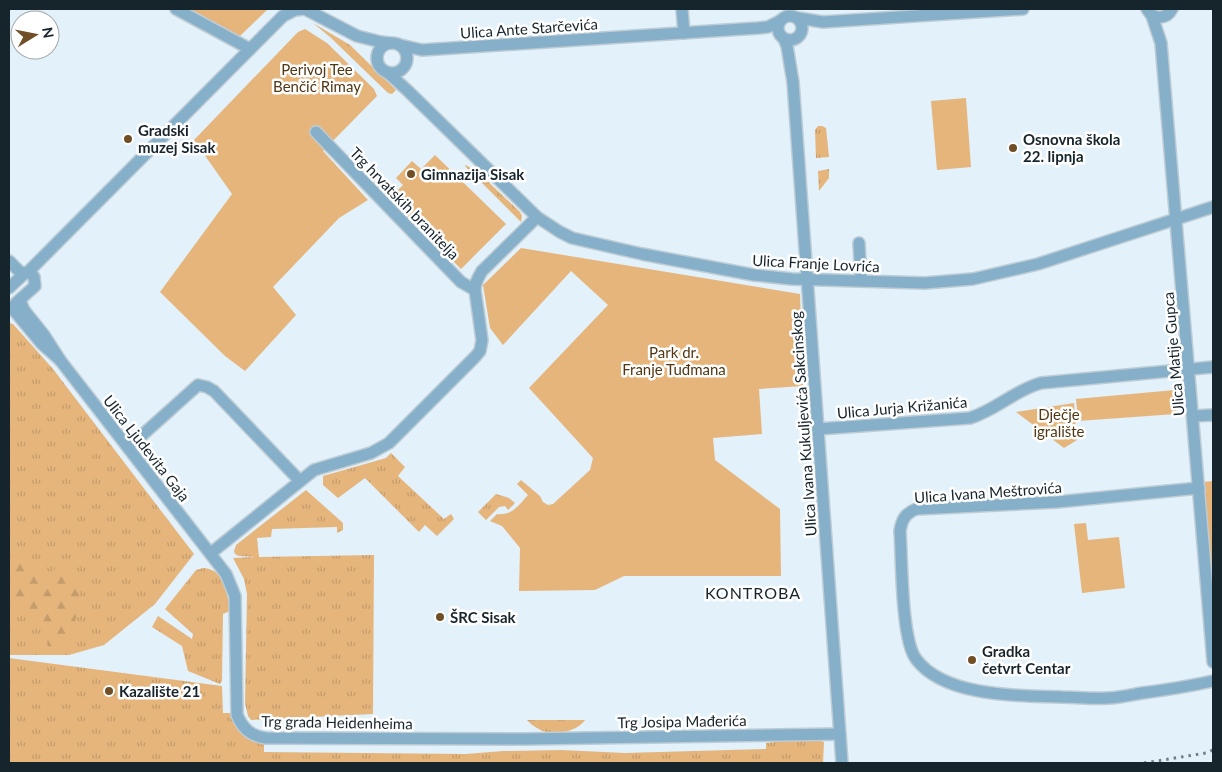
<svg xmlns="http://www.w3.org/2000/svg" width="1222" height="772" viewBox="0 0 1222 772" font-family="Lato,sans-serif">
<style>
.grass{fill:url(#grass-tufts)}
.forest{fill:url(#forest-firs)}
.park{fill:#e5b57c}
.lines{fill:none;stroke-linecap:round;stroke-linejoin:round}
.street-casing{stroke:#beccd5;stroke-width:14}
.street{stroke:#86b0c9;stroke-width:11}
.rail{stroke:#707e87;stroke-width:3;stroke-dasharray:2.5 5;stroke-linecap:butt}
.poi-dot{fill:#704f26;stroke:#fff;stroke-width:2}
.labels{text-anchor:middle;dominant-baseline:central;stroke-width:5;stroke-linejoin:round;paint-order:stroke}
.street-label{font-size:15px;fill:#16242c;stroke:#fff}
.park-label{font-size:15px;fill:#523712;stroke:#fff}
.poi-label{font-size:15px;font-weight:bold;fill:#16242c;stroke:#fff;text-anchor:start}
.neighbourhood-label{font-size:16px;letter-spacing:1px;fill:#16242c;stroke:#fff}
</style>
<defs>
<pattern id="grass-tufts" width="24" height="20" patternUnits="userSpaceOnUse" patternTransform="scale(1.25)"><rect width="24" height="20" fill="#e5b57c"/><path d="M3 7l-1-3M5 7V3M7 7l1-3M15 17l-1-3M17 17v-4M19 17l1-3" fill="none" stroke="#c49c6b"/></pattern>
<pattern id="forest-firs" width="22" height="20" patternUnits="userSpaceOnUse" patternTransform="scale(1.25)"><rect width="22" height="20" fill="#e5b57c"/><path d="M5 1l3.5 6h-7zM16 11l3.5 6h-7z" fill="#c49c6b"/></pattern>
</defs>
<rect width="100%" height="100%" fill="#e3f1fa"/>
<g class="grass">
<path d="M313,23L350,45L396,90L392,94L388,93L330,37Z"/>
<path d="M818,126H822L826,128L829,157L816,158L815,130Z"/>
<path d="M466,165L481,175L520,212L522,216L521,222L465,166Z"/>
<path d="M829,169V178L819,191L818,171Z"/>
<path d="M9,323L13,324L53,369L194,554L155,604L104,645L69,655H9Z"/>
<path d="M391,453L405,467L398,476L444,519L451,514L454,519L437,536L425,525L419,532L365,478L338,498L323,485V476L386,458Z"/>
<path d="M306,490L343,523V530L337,533V527L272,529L271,537L257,538L259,557L374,555L373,714L251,720L248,716L245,703L247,594L244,579L233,558L256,557L239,556L235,554L234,551L236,545Z"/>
<path d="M496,494L509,498L515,503L508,510L505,506L499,507L486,520L478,512Z"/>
<path d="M203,568C226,569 227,594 230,611L223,614L222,681L220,684L188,671L182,646L152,627L158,616L192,639L193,634L165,609L196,570Z"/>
<path d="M9,658L222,686L223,713H232C241,730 244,738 264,744V752L466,754L503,751L561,750L625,753L766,749V743C781,742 811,736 824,742L823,763H9Z"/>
<path d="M527,720H585C576,733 550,737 537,728C533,726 530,723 527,720Z"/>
</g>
<g class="forest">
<path d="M1213,481V601L1203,482Z"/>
<path d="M13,557H28L37,570L46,577L59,565L68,579L75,583L80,599L70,644L48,651L47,626L41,619H27L19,607L9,605V567Z"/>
</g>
<g class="park">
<path d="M188,9H268L239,37Z"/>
<path d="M305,29L327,43L374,89L377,96L323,151L368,200L339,218L273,287L296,315L245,371L225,356L160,292L232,194L194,140L298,32Z"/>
<path d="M966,98L971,167L937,170L931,101Z"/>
<path d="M435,155L506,224L461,269L390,198L403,185L396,178L412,161L421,169Z"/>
<path d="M521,248L800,294L803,386L759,389L762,434L713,438L715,460L780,509L781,576H624L595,590L519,591L520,548L502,526L490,521L497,514C512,516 519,505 528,495L517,484L521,480L540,496L543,502L548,505L553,504L590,470L593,458L529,388L608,305L571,271L503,345L490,328L483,285Z"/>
<path d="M1175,390L1176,414L1078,421L1076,399Z"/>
<path d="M1074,403L1077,440L1064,448L1016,412Z"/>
<path d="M1086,523L1088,540L1119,537L1125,588L1082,593L1074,524Z"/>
</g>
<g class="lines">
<g class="street-casing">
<g id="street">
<path d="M176,9L250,49"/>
<path d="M682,9L684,33"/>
<path d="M1147,9C1153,20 1166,20 1172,9"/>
<circle cx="790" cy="28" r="12"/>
<path d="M1152,16L1161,43L1213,662"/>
<path d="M798,18L823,22L1023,9"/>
<path d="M784,39L787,46L793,82L842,763"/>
<circle cx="392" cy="58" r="15"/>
<path d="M400,45L422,50L758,28L768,27L780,21"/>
<path d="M387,72L407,90L537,217L560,232L572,238L642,254L754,275L792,279L925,283L973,279L1038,264L1213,207"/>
<path d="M316,132L461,282L475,290"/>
<path d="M859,243L861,281"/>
<path d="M9,261L20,272L25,273"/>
<path d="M28,272L283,16L295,10L305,9L357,36L381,42L390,43"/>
<path d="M9,288L25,273H31L34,277L35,286L16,303"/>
<path d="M9,307L12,308L42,344L60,360L44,335L24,310L21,303V299"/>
<path d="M60,360L226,574L235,596L237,715C243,729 251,736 266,738L525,739L840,734"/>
<path d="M1193,416L1213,415"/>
<path d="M818,429L970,418C996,410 1015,390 1041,383L1213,367"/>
<path d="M127,446L139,438L198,385L207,387L214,391L300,481"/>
<path d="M1199,488L1057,502L916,509C905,514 902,519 900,531C902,558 901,639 916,659C944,697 1019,696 1062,697C1077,697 1093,699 1108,698C1119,698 1131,695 1142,693C1166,690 1190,686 1213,681"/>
<path d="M211,553L314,470L371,453L389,443L475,357L480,351L482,340L475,290C475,282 478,278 482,271L537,217"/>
</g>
</g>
<use href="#street" class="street"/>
<path class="rail" d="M1144,763L1206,753L1213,750"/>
</g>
<g class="poi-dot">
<circle cx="128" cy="139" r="5"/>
<circle cx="1013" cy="148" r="5"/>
<circle cx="411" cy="174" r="5"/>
<circle cx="440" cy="617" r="5"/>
<circle cx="972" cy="660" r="5"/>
<circle cx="109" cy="691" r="5"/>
</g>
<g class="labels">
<g class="street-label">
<text transform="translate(529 28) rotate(-4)">Ulica Ante Starčevića</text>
<text transform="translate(405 203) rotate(46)">Trg hrvatskih branitelja</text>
<text transform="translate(816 263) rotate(3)">Ulica Franje Lovrića</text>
<text transform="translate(1173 354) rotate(-95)">Ulica Matije Gupca</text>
<text transform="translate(902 407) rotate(-5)">Ulica Jurja Križanića</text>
<text transform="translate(803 424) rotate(-94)">Ulica Ivana Kukuljevića Sakcinskog</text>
<text transform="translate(147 448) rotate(52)">Ulica Ljudevita Gaja</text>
<text transform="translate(988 492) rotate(-4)">Ulica Ivana Meštrovića</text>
<text transform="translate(682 721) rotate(-1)">Trg Josipa Mađerića</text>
<text transform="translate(337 722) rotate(1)">Trg grada Heidenheima</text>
</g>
<g class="park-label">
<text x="317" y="69">Perivoj Tee<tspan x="317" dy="17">Benčić Rimay</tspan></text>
<text x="674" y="352">Park dr.<tspan x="674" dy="17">Franje Tuđmana</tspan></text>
<text x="1059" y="414">Dječje<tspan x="1059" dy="17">igralište</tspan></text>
</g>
<g class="poi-label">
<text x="138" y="130">Gradski<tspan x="138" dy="17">muzej Sisak</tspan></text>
<text x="1023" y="139">Osnovna škola<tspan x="1023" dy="17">22. lipnja</tspan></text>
<text x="421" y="174">Gimnazija Sisak</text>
<text x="450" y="617">ŠRC Sisak</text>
<text x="982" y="651">Gradka<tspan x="982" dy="17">četvrt Centar</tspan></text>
<text x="119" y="691">Kazalište 21</text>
</g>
<g class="neighbourhood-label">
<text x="753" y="592">KONTROBA</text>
</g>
</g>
<rect width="1222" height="772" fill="none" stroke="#16242c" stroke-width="20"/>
<g transform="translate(35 35) rotate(80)"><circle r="24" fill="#ffffff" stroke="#a2a7ab"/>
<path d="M0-4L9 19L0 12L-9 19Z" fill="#704f26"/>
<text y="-8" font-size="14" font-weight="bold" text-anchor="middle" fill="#16242c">N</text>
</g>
</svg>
